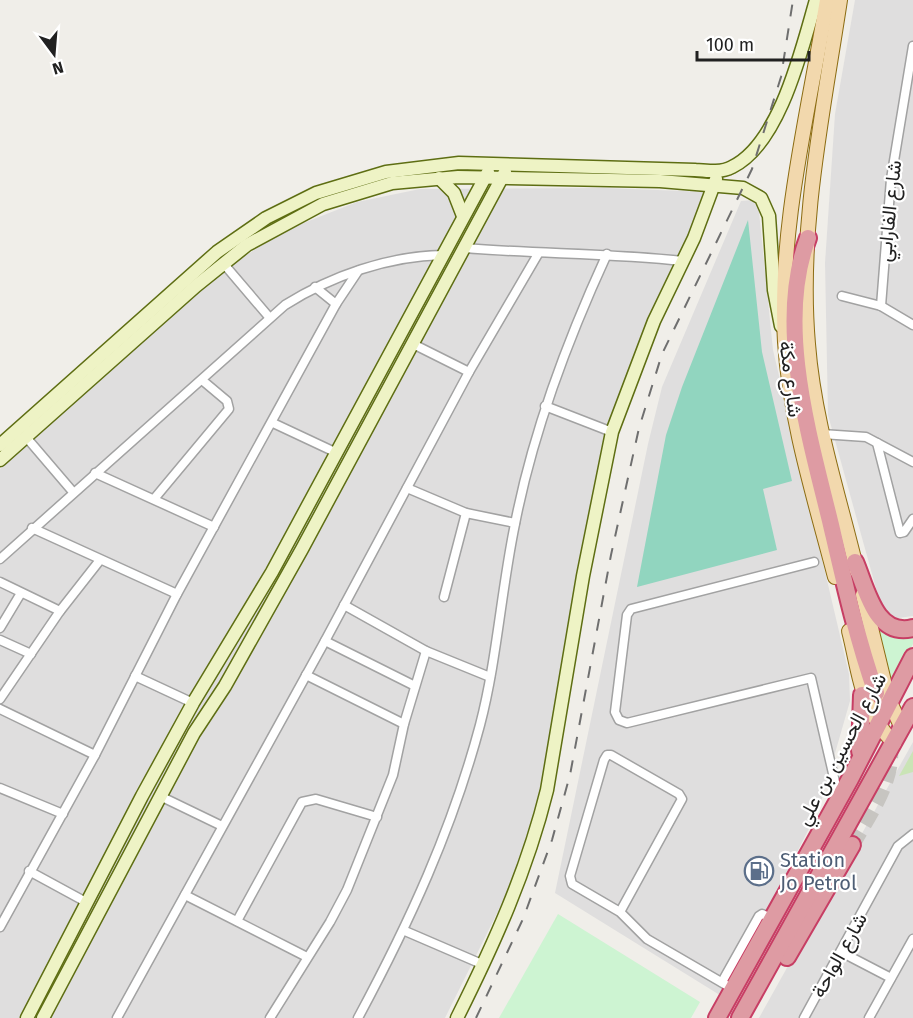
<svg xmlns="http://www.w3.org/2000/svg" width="913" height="1018" viewBox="0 0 913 1018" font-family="'Fira Sans',Vazirmatn,sans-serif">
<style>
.residential{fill:#dfdede}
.grass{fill:#cae4b6}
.park{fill:#cdf4d2}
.pitch{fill:#91d5bf}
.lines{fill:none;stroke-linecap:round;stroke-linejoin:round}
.highway-tunnel{stroke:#c7c5c1;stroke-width:16;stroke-dasharray:16 8;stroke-linecap:butt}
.street-casing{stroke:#a2a2a2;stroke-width:11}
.secondary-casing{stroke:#5e6e13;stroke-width:15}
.primary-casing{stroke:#8c6c12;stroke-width:16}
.highway-casing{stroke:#c73e64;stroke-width:20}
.street{stroke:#fff;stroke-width:8}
.secondary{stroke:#eef3c5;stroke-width:12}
.primary{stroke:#f2d8ad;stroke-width:14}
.highway{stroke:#de9ba3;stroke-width:16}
.rail{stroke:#6f6f6f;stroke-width:2;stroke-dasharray:12 12;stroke-linecap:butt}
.labels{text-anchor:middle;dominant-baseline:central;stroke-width:4.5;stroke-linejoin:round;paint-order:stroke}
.street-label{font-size:20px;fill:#212121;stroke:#fff}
.service-label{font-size:20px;fill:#4e5e75;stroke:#fff;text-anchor:start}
</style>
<rect width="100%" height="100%" fill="#f0eee9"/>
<g class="residential">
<path d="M855,0H913V616L898,618L885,613L877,592L828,415L825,263L835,114Z"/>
<path d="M604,188L710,192L604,444L538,801L510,887L445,1018H0V469L218,273L286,230L357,202L420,189Z"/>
<path d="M753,200L759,212L773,350L849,674L850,701L819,809L723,997L555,893L648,444L662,387L741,201Z"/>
<path d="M913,742V1018H759Z"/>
</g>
<path class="grass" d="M913,751V772L899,776Z"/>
<g class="park">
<path d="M880,628L913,636V644L891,683L875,631Z"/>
<path d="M558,914L700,1002L691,1018H499Z"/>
</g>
<path class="pitch" d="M748,220L762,352L792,481L763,489L777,550L637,587L666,435L682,387Z"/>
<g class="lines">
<path class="highway-tunnel" d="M852,845C867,817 893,783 890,749"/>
<g class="street-casing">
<g id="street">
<path d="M465,248C538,254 610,253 683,261"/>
<path d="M223,263L269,317"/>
<path d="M315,287L336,304"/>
<path d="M842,296L881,306L913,325"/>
<path d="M881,306L891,179L913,46"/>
<path d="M413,344L469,372"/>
<path d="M545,406L612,432"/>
<path d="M273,423L337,453"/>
<path d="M822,434L866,437L913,462"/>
<path d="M26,437L73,492"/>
<path d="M877,443L900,533L904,532L913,519"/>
<path d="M95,473L214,527"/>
<path d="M407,488L466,513L515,523"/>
<path d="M154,499L229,409L227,401L202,380"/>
<path d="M32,528L177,594"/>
<path d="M0,559L285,305C331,276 388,256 443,255"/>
<path d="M814,562L631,609L627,615L615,712L619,720L627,723L811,678L838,795"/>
<path d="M0,582L60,611"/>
<path d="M444,597L466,513"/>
<path d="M344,605L426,651L490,677"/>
<path d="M0,628L21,593"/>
<path d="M0,640L31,654"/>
<path d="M325,641L415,686"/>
<path d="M306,675L404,724"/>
<path d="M135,676L193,703"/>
<path d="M0,699L60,611L100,560"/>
<path d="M0,709L95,755"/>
<path d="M0,788L63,814"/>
<path d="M162,797L222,826"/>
<path d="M29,871L86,902"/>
<path d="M185,895L307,957"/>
<path d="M620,912L682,799L679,794L611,755H607L604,760L570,876L572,884L620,912L647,939L733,989"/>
<path d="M237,921L302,802L316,799L377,817"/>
<path d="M0,927L95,755L177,594L336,304L358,271"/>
<path d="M405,931L484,965"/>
<path d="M841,952L891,978"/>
<path d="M722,982L759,916L762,914L773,919"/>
<path d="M117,1018L325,641L469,372L538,254"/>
<path d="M270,1018L330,922L347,890L393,775L404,724L426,651"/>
<path d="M358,1018C409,923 452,830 480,725C497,660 501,591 515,524C533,431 567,341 607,254"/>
<path d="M804,1018L898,846L913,834"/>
<path d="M869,1018L913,939"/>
</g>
</g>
<g class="secondary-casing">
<g id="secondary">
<path d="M439,178L454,193L463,216"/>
<path d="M0,445L217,252L266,218L316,193L386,172L459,163L695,170C707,171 721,173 732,167C780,144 802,48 816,0"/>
<path d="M0,460L196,286L247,245L323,204L392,183L458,177L660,181L743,188L761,198L769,216L774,290L781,326"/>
<path d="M27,1018L142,796L193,703L272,572L488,172"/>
<path d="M43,1018L194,733L225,686L302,549L505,172"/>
<path d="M457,1018C494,944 527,871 547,790L583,576L612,432L654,321L694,238L716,179"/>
</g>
</g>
<g class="primary-casing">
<g id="primary">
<path d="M827,0C809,110 778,230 785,342C790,422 815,500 835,577"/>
<path d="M840,0C823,113 798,229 808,344C814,422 839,495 857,571"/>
<path d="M863,595L888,698L902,728"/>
<path d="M849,631C860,674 860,709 894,743"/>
</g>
</g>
<g class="highway-casing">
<g id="highway">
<path d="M808,238C775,325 810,438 831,525C844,581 857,639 876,693"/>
<path d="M855,562C866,587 875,638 913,628"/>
<path d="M860,751L862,695"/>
<path d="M787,957L852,845"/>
<path d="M717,1018L850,779L913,657"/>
<path d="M740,1018L913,707"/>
</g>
</g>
<use href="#street" class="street"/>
<use href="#secondary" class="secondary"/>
<use href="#primary" class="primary"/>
<use href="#highway" class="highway"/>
<path class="rail" d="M476,1018L523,919L552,840L570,775L611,555L639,428L662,354L752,169L781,77L793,0"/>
</g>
<defs>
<g id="fuel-ring" transform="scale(1.5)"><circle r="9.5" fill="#fff" stroke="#5c6f8a" stroke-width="1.5"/><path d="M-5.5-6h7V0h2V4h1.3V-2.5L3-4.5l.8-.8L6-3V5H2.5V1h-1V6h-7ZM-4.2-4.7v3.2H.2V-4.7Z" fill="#5c6f8a"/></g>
</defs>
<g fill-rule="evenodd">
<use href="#fuel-ring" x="759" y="871"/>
</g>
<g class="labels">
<g class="street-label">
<text transform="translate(889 211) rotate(-84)">شارع الفارابي</text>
<text transform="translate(791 379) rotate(83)">شارع مكة</text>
<text transform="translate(841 749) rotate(-62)">شارع الحسين بن علي</text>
<text transform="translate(839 955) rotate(-61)">شارع الواحة</text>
</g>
<g class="service-label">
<text x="780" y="860">Station<tspan x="780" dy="23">Jo Petrol</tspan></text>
</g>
</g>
<g transform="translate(54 54) rotate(164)" stroke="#ffffff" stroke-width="4.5" paint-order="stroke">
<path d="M0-4.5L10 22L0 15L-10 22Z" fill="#212121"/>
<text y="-9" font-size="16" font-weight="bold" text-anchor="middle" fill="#212121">N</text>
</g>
<path d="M697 51v9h112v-9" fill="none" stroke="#212121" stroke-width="3"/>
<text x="706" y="51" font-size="18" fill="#212121" stroke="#ffffff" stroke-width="4.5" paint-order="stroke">100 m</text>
</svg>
